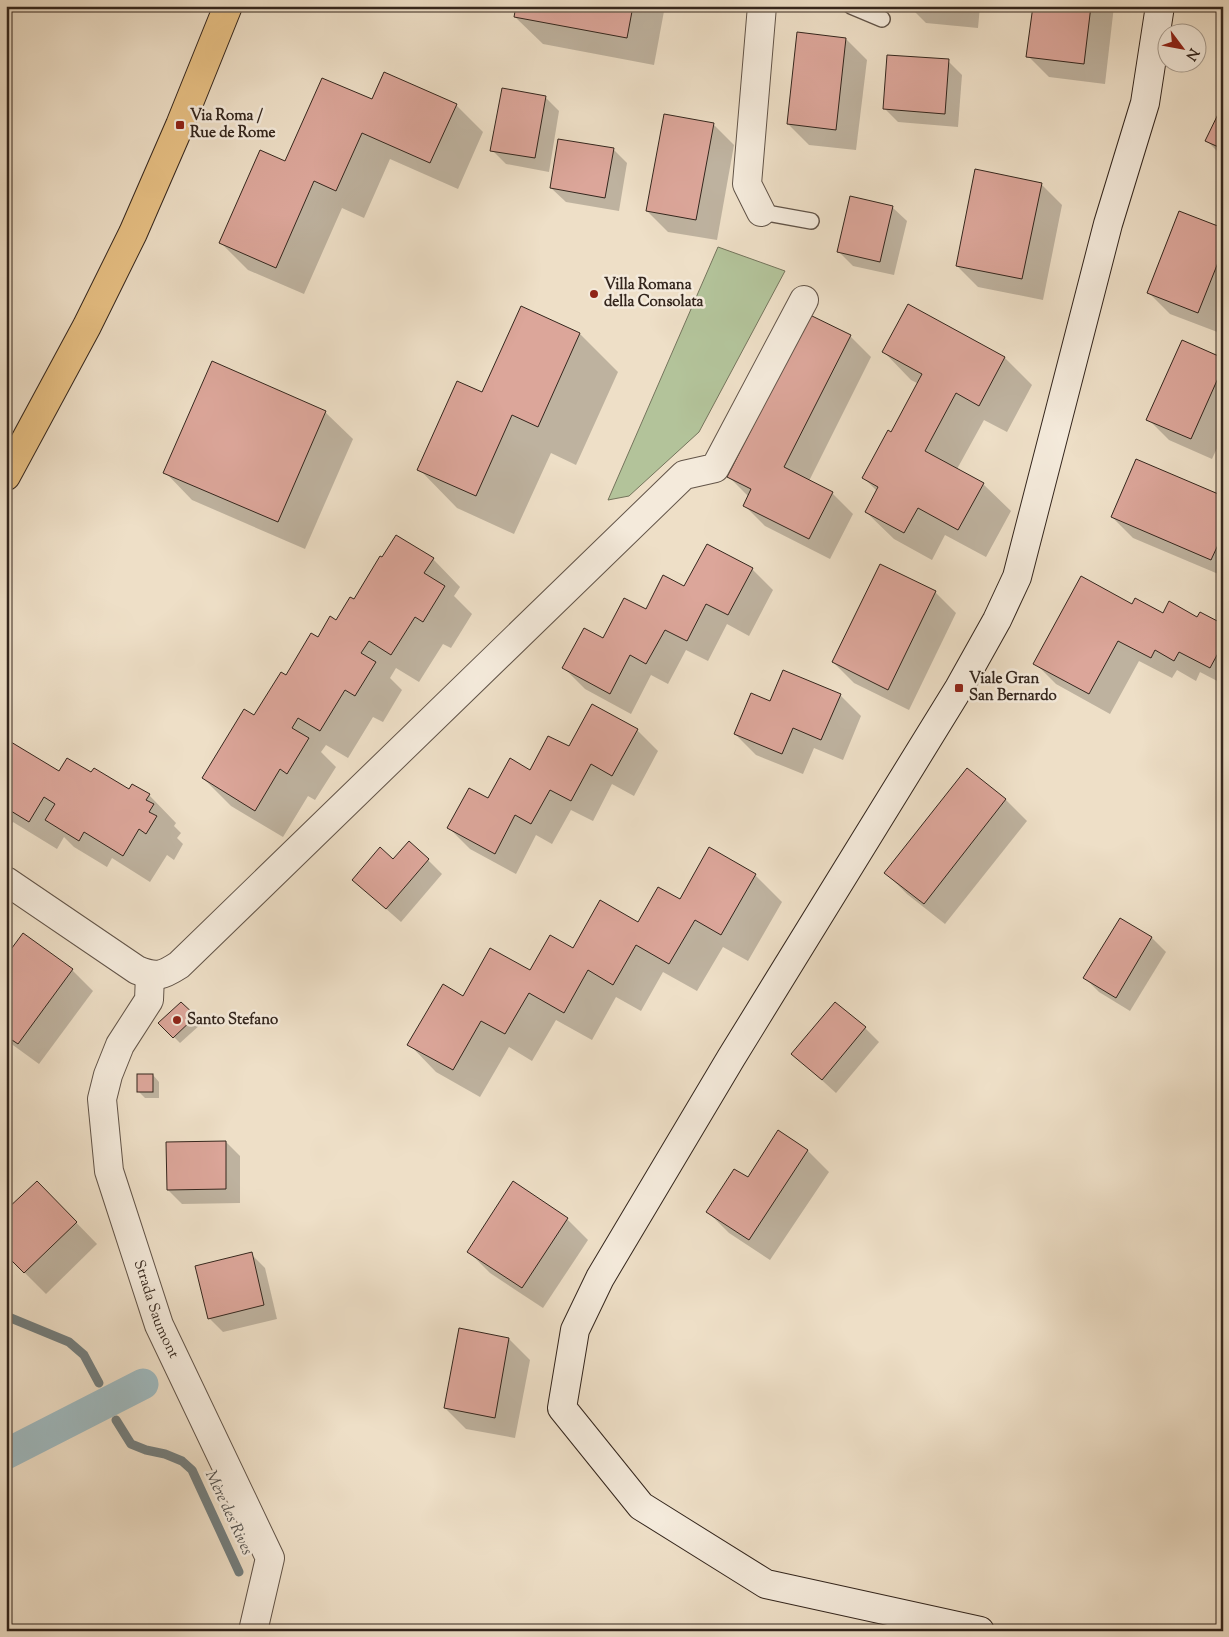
<svg xmlns="http://www.w3.org/2000/svg" width="1229" height="1637" viewBox="0 0 1229 1637" font-family="'Sorts Mill Goudy',serif">
<style>
.green{fill:#b3c39a;stroke:#74745c}
.shadow{fill:#0003}
.lines{fill:none;stroke-linecap:round;stroke-linejoin:round}
.stream{stroke:#747f7f;stroke-width:9}
.canal{stroke:#9fbac0;stroke-width:31}
.building{fill:#dca69a;stroke:#34261d}
.lane-casing{stroke:#625448;stroke-width:18}
.street-casing{stroke:#625448;stroke-width:30}
.secondary-casing{stroke:#34261d;stroke-width:30}
.primary-casing{stroke:#34261d;stroke-width:30}
.lane{stroke:#f4eadb;stroke-width:15}
.street{stroke:#f4eadb;stroke-width:28}
.secondary{stroke:#f4eadb;stroke-width:28}
.primary{stroke:#e7c084;stroke-width:28}
.poi-dot{fill:#8f2418;stroke:#f4eadb;stroke-width:2}
.labels{text-anchor:middle;dominant-baseline:central;stroke-width:5;stroke-linejoin:round;paint-order:stroke}
.poi-label{font-size:15px;font-weight:bold;fill:#34261d;stroke:#f4eadb;text-anchor:start}
.street-label{font-size:15px;fill:#34261d;stroke:#f4eadb}
.water-label{font-size:16px;font-style:italic;fill:#54524e;stroke:#f4eadb}
</style>
<rect width="100%" height="100%" fill="#eedfc7"/>
<filter id="stains"><feTurbulence type="fractalNoise" baseFrequency=".004" numOctaves="4"/><feColorMatrix values="0 0 0 0 .2 0 0 0 0 .09 0 0 0 0 .02 0 0 0 .5 -.17"/></filter>
<radialGradient id="worn" r=".72"><stop offset=".6" stop-color="#630" stop-opacity="0"/><stop offset="1" stop-color="#630" stop-opacity=".3"/></radialGradient>
<path class="green" d="M718,247L785,271L699,432L629,496L608,500Z"/>
<g class="shadow">
<path d="M517,6H665L654,65L543,44L515,17Z"/>
<path d="M909,6H980L978,28L926,23Z"/>
<path d="M1034,6H1114L1105,84L1049,77L1028,56Z"/>
<path d="M846,39L867,60L856,150L809,145L788,124Z"/>
<path d="M948,61L962,75L958,127L898,122L884,108Z"/>
<path d="M545,97L559,111L549,172L506,164L492,150Z"/>
<path d="M372,101L456,105L483,132L458,189L390,159L364,218L342,208L304,294L248,270L221,243L286,163Z"/>
<path d="M1223,106V157L1207,141Z"/>
<path d="M713,124L734,145L717,240L668,232L647,211Z"/>
<path d="M613,149L627,163L619,211L566,202L551,188Z"/>
<path d="M1041,184L1062,205L1043,300L978,287L957,266Z"/>
<path d="M892,207L907,221L894,275L853,266L839,252Z"/>
<path d="M1223,229V325L1220,333L1170,314L1149,293Z"/>
<path d="M521,307L580,334L618,372L576,465L551,453L514,534L457,508L419,469L483,394Z"/>
<path d="M850,336L871,357L809,481L832,493L853,514L830,559L765,526L744,505L749,497L729,477Z"/>
<path d="M884,352L1005,358L1032,385L1007,432L984,420L957,469L983,484L1011,511L986,557L945,535L932,560L894,539L866,512L877,491L864,478L892,434L919,384L911,380Z"/>
<path d="M1223,359V435L1212,459L1169,440L1148,419Z"/>
<path d="M325,412L353,439L305,549L192,500L165,472Z"/>
<path d="M1223,497V576L1133,538L1112,517Z"/>
<path d="M707,546L752,569L773,590L749,636L727,624L708,661L686,650L668,684L651,675L631,714L585,689L564,668L646,611L685,588Z"/>
<path d="M433,559L460,587L454,596L472,614L451,648L443,644L419,682L396,668L390,678L402,690L383,722L373,717L348,758L326,745L321,752L336,767L315,800L308,796L283,837L231,806L203,778L286,677L318,639L337,621L354,601Z"/>
<path d="M935,592L956,613L909,710L854,683L833,662Z"/>
<path d="M1133,606L1163,615L1198,618L1223,625V684L1200,672L1196,681L1177,670L1172,678L1139,661L1110,714L1056,684L1035,663Z"/>
<path d="M840,695L861,716L843,760L814,748L803,774L756,755L735,734L771,702Z"/>
<path d="M637,730L658,751L634,796L612,784L593,821L571,810L552,844L536,835L516,874L470,849L449,828L531,771L570,748Z"/>
<path d="M6,741L59,773L91,774L129,791L149,795L176,823L174,826L181,833L177,838L183,844L174,860L167,855L150,882L112,858L107,867L74,847L64,837L57,849L13,822L8,829L6,828Z"/>
<path d="M967,770L1006,800L1027,821L945,924L907,894L886,873Z"/>
<path d="M393,860H428L442,874L401,922L368,893Z"/>
<path d="M755,875L782,902L748,961L723,947L697,991L663,972L641,1011L616,997L592,1040L556,1020L532,1061L509,1047L480,1097L436,1072L409,1044L463,997L530,972L573,949L639,924L680,901Z"/>
<path d="M1121,919L1152,938L1166,952L1130,1011L1099,992L1085,978Z"/>
<path d="M6,958L72,970L93,991L39,1064L6,1040Z"/>
<path d="M181,1004L201,1024L180,1043L160,1023Z"/>
<path d="M865,1028L879,1042L836,1093L793,1054Z"/>
<path d="M153,1075L159,1082V1098H145L138,1091Z"/>
<path d="M779,1132L808,1151L829,1172L770,1260L729,1233L708,1212L748,1179Z"/>
<path d="M226,1142L240,1156V1203L182,1204L168,1190Z"/>
<path d="M37,1182L97,1244L46,1294L6,1254Z"/>
<path d="M567,1219L588,1240L543,1308L490,1273L469,1252Z"/>
<path d="M251,1254L265,1268L277,1319L223,1332L209,1318Z"/>
<path d="M460,1330L509,1339L530,1360L515,1438L466,1429L445,1408Z"/>
</g>
<g class="lines">
<g class="stream">
<path d="M6,1316L69,1342L84,1355L99,1383"/>
<path d="M116,1420L131,1444L146,1450L165,1454L182,1461L192,1470L239,1572"/>
</g>
<path class="canal" d="M6,1454L143,1384"/>
</g>
<g class="building">
<path d="M516,6H633L627,38L514,17Z"/>
<path d="M1033,6H1091L1084,64L1026,57Z"/>
<path d="M797,32L846,38L836,130L787,124Z"/>
<path d="M887,55L949,59L945,114L883,109Z"/>
<path d="M384,72L457,104L430,163L362,133L336,191L314,181L276,268L219,243L260,150L285,161L322,78L372,99Z"/>
<path d="M502,88L546,96L535,158L490,151Z"/>
<path d="M1223,104V149L1205,141Z"/>
<path d="M664,114L714,123L696,220L646,211Z"/>
<path d="M558,139L614,148L605,198L550,188Z"/>
<path d="M975,169L1042,183L1022,279L956,266Z"/>
<path d="M850,196L893,206L880,262L837,252Z"/>
<path d="M1179,211L1223,228V250L1198,313L1147,293Z"/>
<path d="M908,304L1005,357L979,406L956,393L925,451L984,483L958,530L918,508L904,533L865,512L878,487L862,478L888,430L891,432L922,374L882,352Z"/>
<path d="M521,306L580,333L538,427L512,415L476,496L417,470L457,381L482,392Z"/>
<path d="M810,315L851,335L784,467L833,492L809,539L743,506L751,489L727,477Z"/>
<path d="M1182,340L1223,358V367L1191,439L1146,420Z"/>
<path d="M212,361L326,411L278,522L163,473Z"/>
<path d="M1136,459L1223,496V534L1211,560L1111,517Z"/>
<path d="M396,535L434,558L424,573L445,586L423,622L415,617L391,655L369,641L361,653L376,662L355,696L345,690L320,731L298,718L292,728L309,738L287,774L280,769L255,811L202,778L244,709L254,715L281,672L286,675L311,633L318,637L330,616L336,620L350,597L354,599L380,556L382,557Z"/>
<path d="M707,544L753,568L728,615L706,604L687,641L665,630L646,664L630,655L610,694L562,668L584,628L603,638L624,598L646,609L663,575L684,586Z"/>
<path d="M880,564L936,591L888,690L832,662Z"/>
<path d="M1081,576L1132,604L1135,598L1163,613L1169,601L1197,617L1200,612L1223,624V644L1210,668L1179,652L1174,661L1155,650L1151,658L1118,641L1089,694L1033,664Z"/>
<path d="M783,670L841,694L821,740L793,728L782,754L734,734L751,693L770,701Z"/>
<path d="M592,704L638,729L612,776L591,764L571,801L550,790L531,824L515,815L495,854L447,828L469,788L488,798L510,758L530,770L548,736L569,746Z"/>
<path d="M6,739L59,771L67,758L91,772L94,768L129,789L132,784L150,794L146,800L154,804L149,812L157,816L146,834L139,829L123,856L84,832L79,841L45,820L55,804L44,797L29,822L6,808Z"/>
<path d="M967,768L1006,799L924,904L884,873Z"/>
<path d="M409,841L429,859L386,909L352,880L380,847L393,859Z"/>
<path d="M709,847L756,874L721,935L695,920L669,964L636,945L613,985L588,970L564,1013L529,993L505,1034L481,1021L453,1070L407,1045L443,984L463,996L490,948L530,970L550,935L573,948L600,900L638,922L658,887L680,899Z"/>
<path d="M1120,918L1152,937L1116,998L1083,978Z"/>
<path d="M23,933L73,969L18,1044L6,1036V956Z"/>
<path d="M181,1002L196,1016L173,1038L158,1023Z"/>
<path d="M835,1002L866,1027L822,1080L791,1054Z"/>
<rect x="137" y="1074" width="16" height="18"/>
<path d="M778,1130L808,1150L749,1240L706,1212L734,1169L748,1177Z"/>
<path d="M226,1141V1189L167,1190L166,1142Z"/>
<path d="M37,1181L77,1222L24,1273L6,1255V1210Z"/>
<path d="M513,1181L568,1218L522,1288L467,1252Z"/>
<path d="M252,1252L264,1305L208,1319L195,1266Z"/>
<path d="M459,1328L509,1338L495,1418L444,1408Z"/>
</g>
<g class="lines">
<g class="lane-casing">
<g id="lane">
<path d="M851,6L882,19"/>
<path d="M761,212L811,221"/>
</g>
</g>
<g class="street-casing">
<g id="street">
<path d="M761,212L747,184L762,6"/>
<path d="M6,881L137,970C157,978 162,976 179,965L684,475L715,468L804,300"/>
<path id="s1" d="M150,975L149,1000L120,1045L108,1075L102,1099L109,1171L159,1325L270,1558L253,1631"/>
</g>
</g>
<g class="secondary-casing">
<path id="secondary" d="M980,1631L766,1584L641,1506L562,1408L575,1330L600,1278L731,1058L959,688L997,620L1017,577L1108,224L1145,103L1160,6"/>
</g>
<g class="primary-casing">
<path id="primary" d="M6,476L87,326L133,233L180,125L228,6"/>
</g>
<use href="#lane" class="lane"/>
<use href="#street" class="street"/>
<use href="#secondary" class="secondary"/>
<use href="#primary" class="primary"/>
</g>
<g class="poi-dot">
<rect x="175" y="120" width="10" height="10" rx="2.5"/>
<circle cx="594" cy="294" r="5"/>
<rect x="954" y="683" width="10" height="10" rx="2.5"/>
<circle cx="177" cy="1020" r="5"/>
</g>
<g class="labels">
<g class="poi-label">
<text x="190" y="116">Via Roma /<tspan x="190" dy="17">Rue de Rome</tspan></text>
<text x="604" y="285">Villa Romana<tspan x="604" dy="17">della Consolata</tspan></text>
<text x="969" y="679">Viale Gran<tspan x="969" dy="17">San Bernardo</tspan></text>
<text x="187" y="1020">Santo Stefano</text>
</g>
<g class="street-label">
<text stroke="none"><textPath href="#s1" startOffset="354">Strada Saumont</textPath></text>
</g>
<g class="water-label">
<text transform="translate(228 1513) rotate(65)">Mère des Rives</text>
</g>
</g>
<rect width="1229" height="1637" fill="none" stroke="#eedfc7" stroke-width="25"/>
<rect x="8" y="8" width="1214" height="1622" fill="none" stroke="#34261d" stroke-width="2.5"/>
<rect x="12" y="12" width="1204" height="1612" fill="none" stroke="#34261d"/>
<g transform="translate(1182 48) rotate(122)"><circle r="24" fill="#f4eadb" stroke="#a79c8f"/>
<path d="M0-4L9 19L0 12L-9 19Z" fill="#8f2418"/>
<text y="-8" font-size="14" font-weight="bold" text-anchor="middle" fill="#34261d">N</text>
</g>
<rect width="100%" height="100%" filter="url(#stains)"/>
<rect width="100%" height="100%" fill="url(#worn)"/>
</svg>
